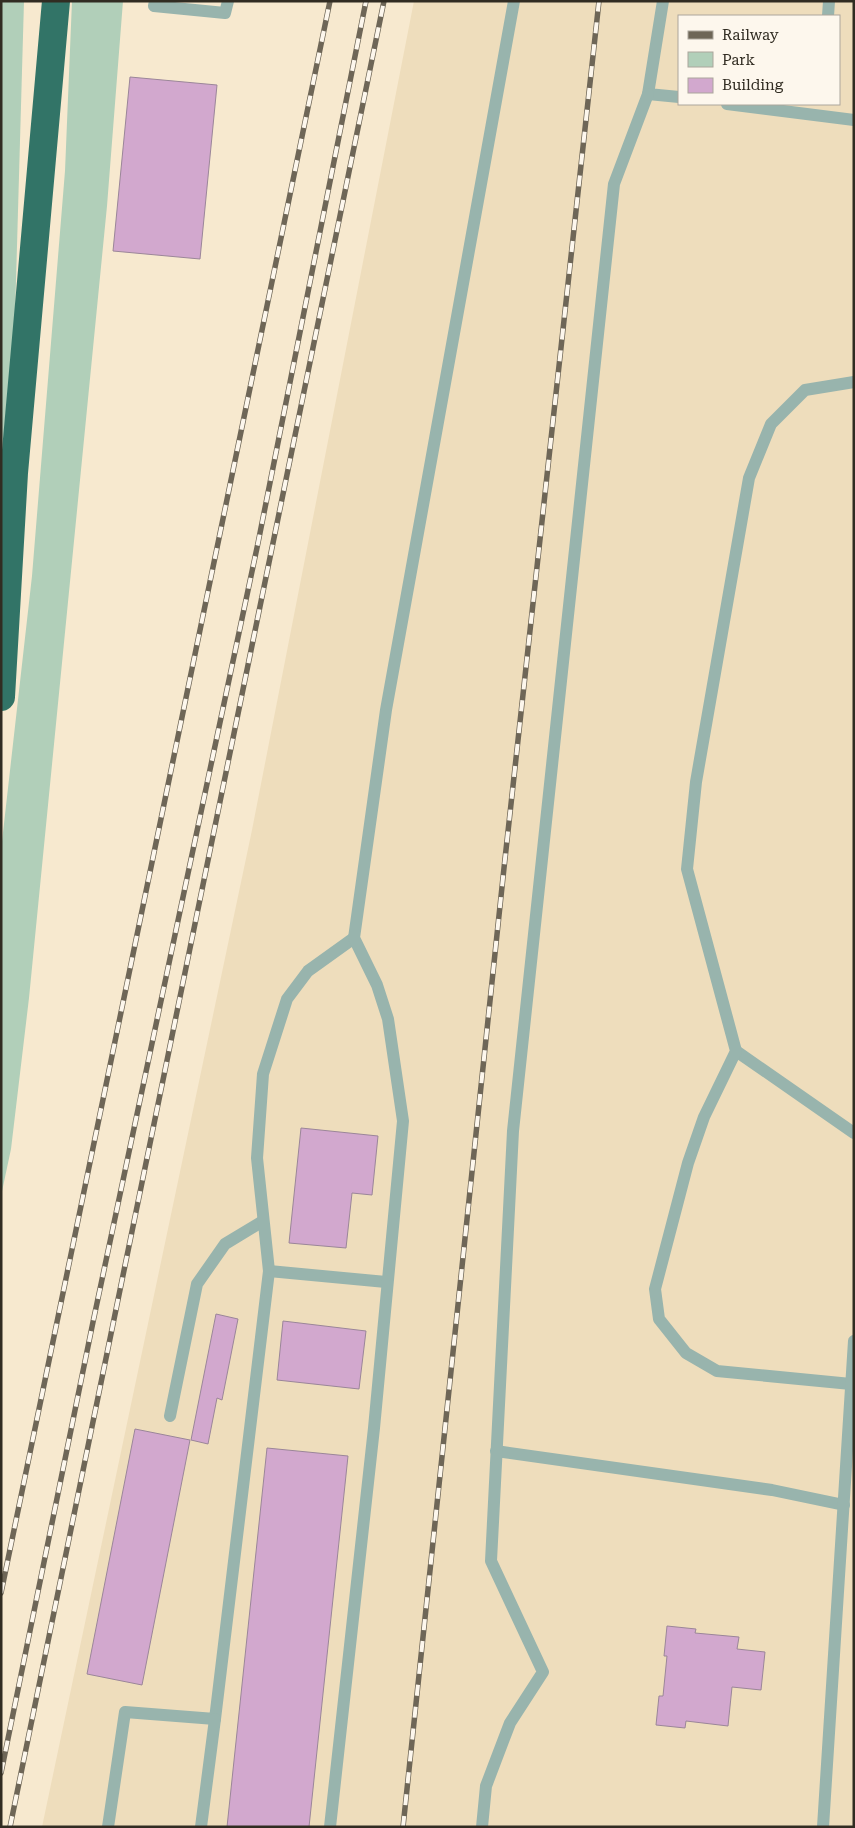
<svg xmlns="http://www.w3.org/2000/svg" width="855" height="1828" viewBox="0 0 855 1828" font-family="'Roboto Serif',serif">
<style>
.built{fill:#eeddbc;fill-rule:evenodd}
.green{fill:#b1cfb9}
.building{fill:#d2a8ce;stroke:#9b8699}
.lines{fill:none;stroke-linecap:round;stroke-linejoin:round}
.lane{stroke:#98b4ad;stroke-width:12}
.highway{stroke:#327467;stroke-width:28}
.rail-casing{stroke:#6e6657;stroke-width:5.5}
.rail{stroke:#fdf7ed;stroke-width:4;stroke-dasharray:11;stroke-linecap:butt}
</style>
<rect width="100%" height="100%" fill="#f7e9cf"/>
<path class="built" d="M414,1H854V1827H42L252,830ZM679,16H839V104H679Z"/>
<g class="green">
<path d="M1,1H24L15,316L1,465Z"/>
<path d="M72,1H123L107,206L29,998L11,1149L1,1196V850L32,576L65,171Z"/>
</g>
<g class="building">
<path d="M130,77L217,85L200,259L113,251Z"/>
<path d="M301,1128L378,1136L372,1195L352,1193L346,1248L289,1243Z"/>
<path d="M216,1314L238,1319L222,1400L217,1398L208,1444L191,1440Z"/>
<path d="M283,1321L366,1331L359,1389L277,1380Z"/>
<path d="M135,1429L190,1440L142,1685L87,1674Z"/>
<path d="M267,1448L348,1456L309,1827H227Z"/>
<path d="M667,1626L696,1629L695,1633L739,1637L737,1649L765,1652L761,1690L732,1687L728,1726L686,1721L685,1728L656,1725L659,1696H663L667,1656H664Z"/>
</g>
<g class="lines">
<g class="lane">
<path d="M155,1L154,6L225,13L228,1"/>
<path d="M663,1L648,94L679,97"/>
<path d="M828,16L829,1"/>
<path d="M727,104L854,120"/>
<path d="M736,1051L854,1133"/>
<path d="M269,1271L386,1282"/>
<path d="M851,1384L717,1371L686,1353L659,1319L655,1289L688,1163L704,1117L736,1051L687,869L696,782L749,478L771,424L805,390L854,382"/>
<path d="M170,1416L197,1284L225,1244L263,1221"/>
<path d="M496,1451L772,1490L844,1505"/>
<path d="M108,1827L125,1712L215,1719L269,1271L257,1158L263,1074L287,999L308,971L354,938"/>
<path d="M201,1827L215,1719"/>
<path d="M330,1827L374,1428L403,1121L388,1019L377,985L354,938L386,710L514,1"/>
<path d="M482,1827L486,1786L510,1723L543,1672L491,1561L513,1131L614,184L648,94"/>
<path d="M823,1827L854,1341"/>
</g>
<path class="highway" d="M1,697L14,473L56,1"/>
<g class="rail-casing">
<g id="rail">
<path d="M1,1593L330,1"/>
<path d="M1,1773L93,1322L258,543L366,1"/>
<path d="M10,1827L384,1"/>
<path d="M403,1827L504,868L599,1"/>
</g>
</g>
<use href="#rail" class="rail"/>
</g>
<rect width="855" height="1828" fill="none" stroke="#312c22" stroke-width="5"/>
<rect x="678" y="15" width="162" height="90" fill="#fdf7ed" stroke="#aba69c"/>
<rect x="688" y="31" width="25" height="8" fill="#6e6657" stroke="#aba69c"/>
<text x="722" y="40" font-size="15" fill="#312c22">Railway</text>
<rect x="688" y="52" width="25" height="15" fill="#b1cfb9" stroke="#aba69c"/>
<text x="722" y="65" font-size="15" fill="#312c22">Park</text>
<rect x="688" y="78" width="25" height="15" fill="#d2a8ce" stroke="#aba69c"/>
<text x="722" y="90" font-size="15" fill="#312c22">Building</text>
</svg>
